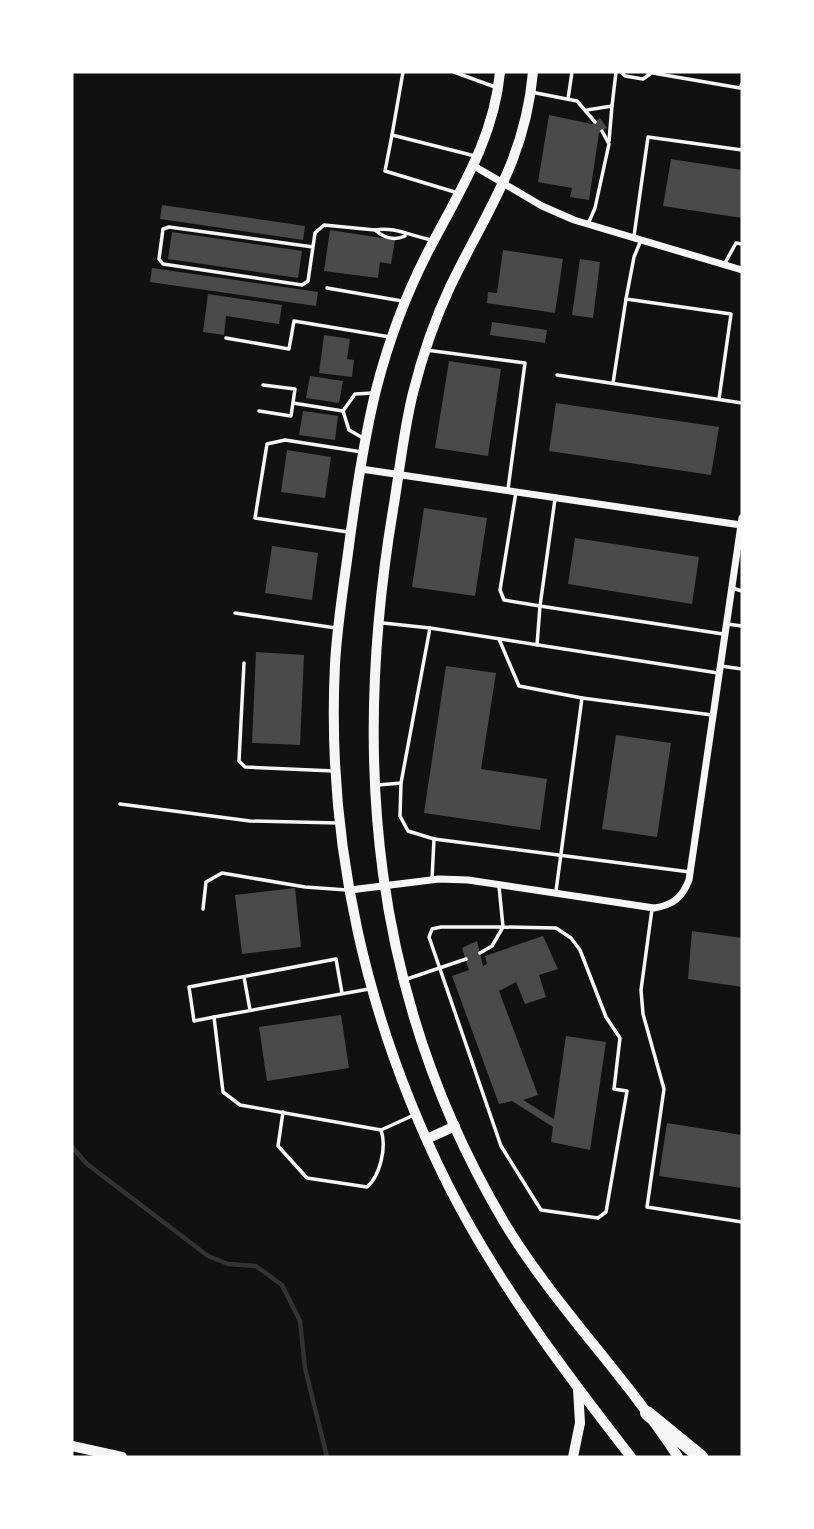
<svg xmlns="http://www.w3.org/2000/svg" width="814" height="1529" viewBox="0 0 814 1529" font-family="Poppins,sans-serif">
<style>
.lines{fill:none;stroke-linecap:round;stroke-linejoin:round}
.stream{stroke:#333;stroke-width:4.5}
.building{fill:#4a4a4a}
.service{stroke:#f5f5f5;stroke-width:3.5}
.minor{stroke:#f5f5f5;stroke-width:7}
.secondary{stroke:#f5f5f5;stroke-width:10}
.motorway{stroke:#f5f5f5;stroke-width:14}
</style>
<rect width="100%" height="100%" fill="#111"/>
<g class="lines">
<path class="stream" d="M72,1147L87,1164L208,1256L228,1264L256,1266L282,1285L300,1321L305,1368L327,1457"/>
</g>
<g class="building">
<path d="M549,115L592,124L600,118L607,128L599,133L589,200L570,197L572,188L538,182Z"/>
<path d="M671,159L742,170V218L663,206Z"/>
<path d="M162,205L305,226L303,240L160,219Z"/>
<path d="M330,230L395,240L391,264L380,262L378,278L324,271Z"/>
<path d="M172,232L302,251L298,278L168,259Z"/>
<path d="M503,250L563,259L555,313L487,303L488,292L497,293Z"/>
<path d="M580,259L600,262L593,318L572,315Z"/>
<path d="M152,268L318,292L316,306L150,282Z"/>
<path d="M208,294L282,305L279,324L226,316L224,335L203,332Z"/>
<path d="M492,322L547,330L545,343L490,335Z"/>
<path d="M324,335L350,339L347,359L354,360L352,377L319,373Z"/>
<path d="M449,361L501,369L488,456L435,448Z"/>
<path d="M310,376L343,381L339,403L306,398Z"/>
<path d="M556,403L719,427L711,475L549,451Z"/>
<path d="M303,411L338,416L335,440L299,435Z"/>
<path d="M287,450L331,457L325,498L281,492Z"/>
<path d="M424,508L487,518L475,596L412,587Z"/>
<path d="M575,538L699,557L692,604L568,584Z"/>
<path d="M272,546L318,553L312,600L265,593Z"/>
<path d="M256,652L304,655L300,745L252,743Z"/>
<path d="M446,666L496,673L481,769L547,779L540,830L424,813Z"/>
<path d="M616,735L671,743L657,837L602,829Z"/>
<path d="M295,888L301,947L242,954L235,895Z"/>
<path d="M692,931L742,938V987L688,979Z"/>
<path d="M543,936L558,969L539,975L546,997L525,1004L516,982L499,991L538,1095L523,1100L554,1119L566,1036L606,1042L590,1150L551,1142L553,1127L512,1101L499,1104L452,976L469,970L462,948L477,941L483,966L487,964L485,956Z"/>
<path d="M341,1015L349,1068L267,1081L259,1027Z"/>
<path d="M667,1123L742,1135V1188L659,1176Z"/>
</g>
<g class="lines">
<g class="service">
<path d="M454,72L495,87"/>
<path d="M621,72L625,76L643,79L650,74"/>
<path d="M647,72L740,88L742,84"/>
<path d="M531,92L577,101L595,122"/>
<path d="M568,99L572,72"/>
<path d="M612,106L616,72"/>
<path d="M587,110L612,106L609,141"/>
<path d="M392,135L403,72"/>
<path d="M458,193L385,171L392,135L475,156"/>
<path d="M588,224L595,208L609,144L602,131"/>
<path d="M405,236C394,241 384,238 375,230C394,226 413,237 432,240"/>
<path d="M634,236L648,137L742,150"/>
<path d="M641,240L634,257L626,299L731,314L719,399"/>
<path d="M313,247L169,227L163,229L159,259L163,264L302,285L308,281L315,233L324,225L375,230"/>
<path d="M725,263L736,243L742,244"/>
<path d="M327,288L402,301"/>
<path d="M226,338L289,349L294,321L390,337"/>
<path d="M426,350L525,363L508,489"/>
<path d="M557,375L742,403"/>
<path d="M613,383L626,299"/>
<path d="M293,403L343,411"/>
<path d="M259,411L291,416L295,389L263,385"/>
<path d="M363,438L349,430L343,411L355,394L373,393"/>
<path d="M516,492L500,590L504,600L540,606L537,645"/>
<path d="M555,499L540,606L723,634"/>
<path d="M348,532L255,518L267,444L285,440L362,452"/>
<path d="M732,588L742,591"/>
<path d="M235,613L336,628"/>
<path d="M383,623L430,628L401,783"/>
<path d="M727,624L742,626"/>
<path d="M430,628L718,673"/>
<path d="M499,639L519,686L582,698"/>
<path d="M244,663L239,761L245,767L334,771"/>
<path d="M721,666L742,669"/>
<path d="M378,785L401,783L400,816L408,831L434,839"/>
<path d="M120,804L250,821L338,823"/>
<path d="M432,879L434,839L690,872"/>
<path d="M556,891L582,698L712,715"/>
<path d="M203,909L206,882L222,873L305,887L347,890"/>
<path d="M652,909L641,990L643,1014L664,1089L647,1207L742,1222"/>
<path d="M480,953L492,946L503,927L556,928L571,938L580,950L606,1017L620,1038L614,1089L627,1091L606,1212L598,1218L541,1210L501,1146L429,937L432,929L441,927H503L499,886"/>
<path d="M244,977L250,1010"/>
<path d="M407,979L466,959"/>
<path d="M369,989L214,1017L223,1092L240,1105L381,1130L414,1115"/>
<path d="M214,1017L194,1021L189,987L336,959L342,993"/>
<path d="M283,1112L278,1146L307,1178L367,1187C380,1176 387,1147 381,1130"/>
</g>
<g class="minor">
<path d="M474,166L542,206L574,220L742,270"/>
<path d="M361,469L741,525"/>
<path d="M350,890L439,879L468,880L654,908C673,905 682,898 689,880L742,518"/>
</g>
<g class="secondary">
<path d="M500,72C494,137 462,187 432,244C407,291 389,339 376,390C363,443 355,499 348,553C343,590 337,627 335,664C326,845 367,1023 448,1185C497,1282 564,1371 631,1457"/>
<path d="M533,72C525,161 487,210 450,287C434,321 422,357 413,393C404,429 400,467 394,504C351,756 371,998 504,1222C554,1305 625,1375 678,1457"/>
<path d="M427,1139L455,1126"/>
<path d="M72,1446L122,1457"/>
<path d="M573,1457L580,1423L578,1389"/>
</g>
<path class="motorway" d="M647,1413L701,1457"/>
</g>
<rect width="814" height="1529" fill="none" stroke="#ffffff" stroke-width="147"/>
</svg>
